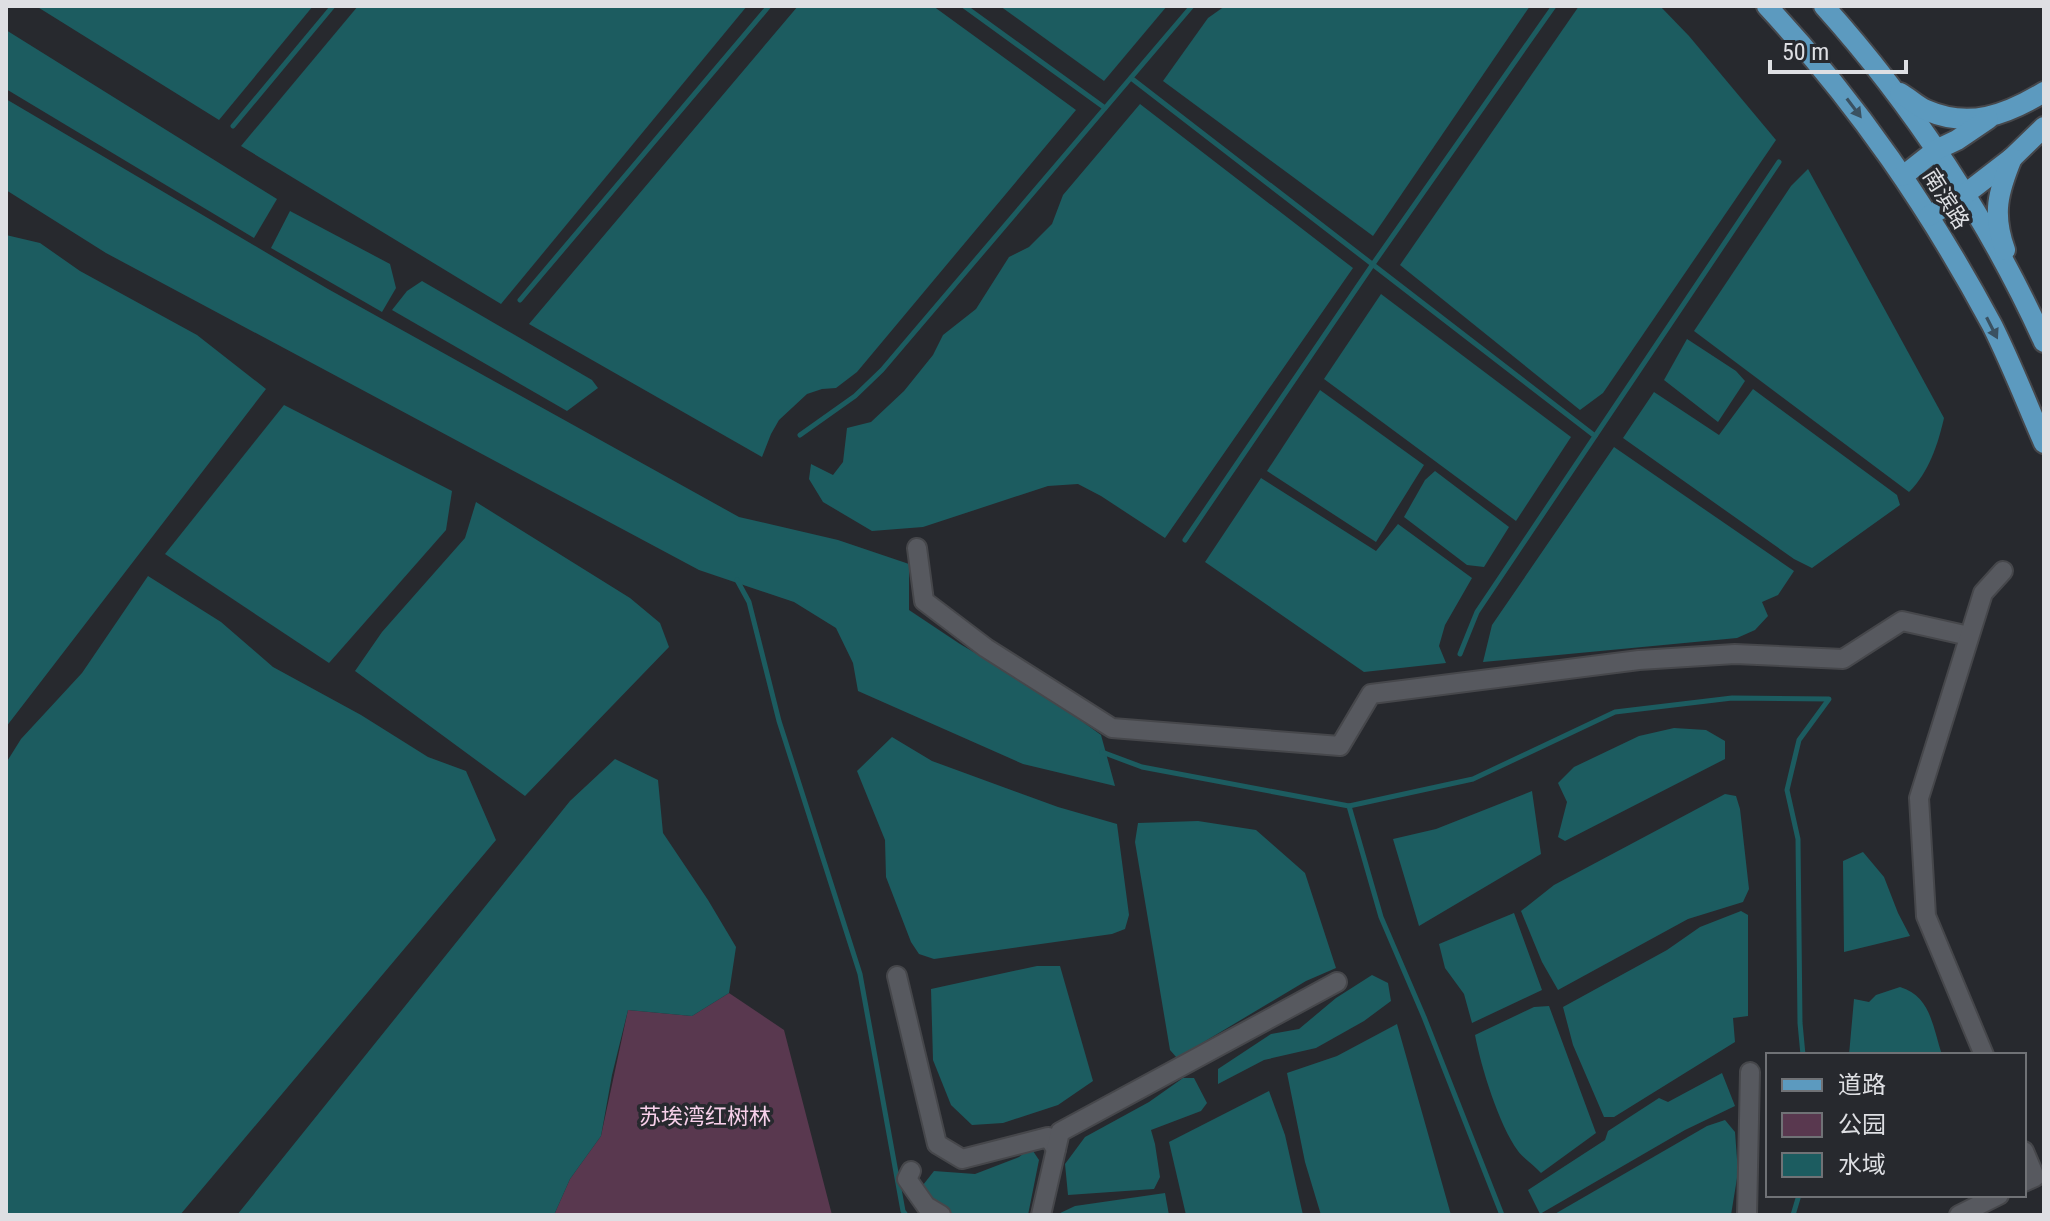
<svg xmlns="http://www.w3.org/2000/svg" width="2050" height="1221" viewBox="0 0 2050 1221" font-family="'Roboto Condensed','Noto Sans SC',sans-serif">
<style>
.green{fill:#59384f}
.water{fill:#1c5c60}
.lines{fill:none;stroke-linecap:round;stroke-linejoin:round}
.stream{stroke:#1c5c60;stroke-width:5}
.minor-casing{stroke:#46474b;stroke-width:22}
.primary-casing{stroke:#46474b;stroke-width:24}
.minor{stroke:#57595f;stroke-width:18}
.primary{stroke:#5c9abf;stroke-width:20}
.oneway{fill:#3a5161}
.labels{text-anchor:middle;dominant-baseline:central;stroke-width:7;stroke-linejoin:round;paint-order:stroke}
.street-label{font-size:22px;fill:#dedfe3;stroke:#27292e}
.park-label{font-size:22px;fill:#f8d0ea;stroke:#27292e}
</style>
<rect width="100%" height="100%" fill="#27292e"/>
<path class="green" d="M729,993L784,1030L832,1215H554L570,1179L601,1136L628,1010L692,1016Z"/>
<g class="water">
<path d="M36,6H313L219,120Z"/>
<path d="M358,6H747L501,304L241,146Z"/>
<path d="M798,6H933L1076,110L857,372L836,388L822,389L807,394L779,420L771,434L762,457L529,324Z"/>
<path d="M1000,6H1167L1104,81Z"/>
<path d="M1225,6H1530L1373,236L1163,81L1208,18Z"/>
<path d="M1579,6H1660L1689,36L1776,140L1603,393L1580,410L1400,265Z"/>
<path d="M6,30L277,199L254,238L6,89Z"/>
<path d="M6,99L328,289L739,517L838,540L909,564V610L960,644L1043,693L1101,735L1115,786L1023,764L858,691L853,663L836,628L794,602L699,570L106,253L6,190Z"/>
<path d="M1140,104L1353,268L1165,538L1101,496L1078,484L1048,486L923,527L872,531L823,502L809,479L811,464L833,475L843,462L847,428L871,422L904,391L933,355L943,335L976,309L1009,257L1029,247L1052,224L1063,195Z"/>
<path d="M1808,169L1944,418C1938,444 1929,472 1909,492L1694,331L1791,186Z"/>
<path d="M290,211L390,264L396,288L382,312L271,248Z"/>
<path d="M6,235L40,243L80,271L197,335L266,389L6,727Z"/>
<path d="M422,281L592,380L598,388L567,411L392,310L407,291Z"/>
<path d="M1381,294L1571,437L1516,521L1324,379Z"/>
<path d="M1687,339L1736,371L1745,381L1718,422L1664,380Z"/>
<path d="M1753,389L1897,495L1900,505L1812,568L1794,559L1623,438L1654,392L1719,435Z"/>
<path d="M1320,390L1424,465L1376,542L1267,471Z"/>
<path d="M284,405L452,491L446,530L329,663L165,554Z"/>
<path d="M1614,447L1794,571L1778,595L1762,602L1768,616L1755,630L1737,638L1483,662L1492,625Z"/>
<path d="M1435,471L1509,527L1484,567L1467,565L1404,517L1425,480Z"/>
<path d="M1261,478L1376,551L1398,524L1472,578L1445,625L1439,646L1446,663L1364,672L1205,562Z"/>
<path d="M476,502L630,598L660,623L669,647L525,796L355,671L382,632L465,538Z"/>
<path d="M148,576L221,622L273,667L361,715L428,757L466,771L496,840L180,1215H9L6,1212V763L21,739L82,673Z"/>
<path d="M1674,728L1706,730L1725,741V759L1565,841L1558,837L1567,802L1558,783L1574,767L1639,736Z"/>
<path d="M892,737L932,761L1058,807L1117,824L1129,915L1125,929L1112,934L934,959L919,954L911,942L886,877L885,840L857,771Z"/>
<path d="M615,759L658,780L663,833L708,900L736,947L729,993L692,1016L628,1010L612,1075L601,1136L570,1179L554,1215H237L570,801Z"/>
<path d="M1532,791L1541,854L1419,926L1393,839L1436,829Z"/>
<path d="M1725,794L1736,796L1740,809L1749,889L1743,902L1688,919L1558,990L1542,962L1521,911L1554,885Z"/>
<path d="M1198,821L1256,830L1305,873L1336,968L1306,981L1177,1058L1170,1050L1135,842L1138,823Z"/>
<path d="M1863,852L1884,877L1898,913L1910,936L1844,952L1843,861Z"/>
<path d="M1741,911L1748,915V1016L1733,1018L1735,1042L1614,1117H1604L1573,1045L1563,1007L1667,950L1700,927Z"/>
<path d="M1514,913L1542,990L1472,1023L1464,994L1445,968L1439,944Z"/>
<path d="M1037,966H1060L1093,1081L1058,1105L1003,1123L972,1125L951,1105L933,1060L931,989Z"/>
<path d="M1372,975L1388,983L1391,1001L1364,1021L1316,1048L1264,1060L1218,1084V1069L1271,1034L1299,1029L1336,998Z"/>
<path d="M1900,987C1931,996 1933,1028 1942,1055H1849L1854,999L1869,1002L1876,995Z"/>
<path d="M1549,1006L1596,1133L1541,1173C1534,1165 1524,1159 1518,1151C1499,1125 1481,1067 1475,1035L1534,1007Z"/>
<path d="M1397,1024L1451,1215H1321L1305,1162L1287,1073L1337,1056Z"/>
<path d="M1722,1073L1735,1106L1685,1130L1540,1214L1528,1190L1605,1140L1608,1131L1659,1098L1668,1102Z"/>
<path d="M1183,1078H1194L1207,1103L1201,1111L1151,1130L1155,1144L1160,1177L1154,1189L1068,1195L1065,1164L1085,1137L1149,1102Z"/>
<path d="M1269,1091L1285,1135L1303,1215H1186L1169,1142Z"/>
<path d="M1725,1120L1735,1132L1738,1172L1731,1215H1553L1707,1126Z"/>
<path d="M1031,1148L1039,1160L1028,1215H952C937,1211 929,1198 923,1185L934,1171L975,1174L1019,1157Z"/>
<path d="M1165,1193L1169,1215H1056L1075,1206Z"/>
</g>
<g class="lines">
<g class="stream">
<path d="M964,6L1105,108"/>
<path d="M1131,78L1595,436"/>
<path d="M233,126L333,6"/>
<path d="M520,300L769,6"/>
<path d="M800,435L855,396L882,370L1192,6"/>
<path d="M1185,540L1373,264L1554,6"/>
<path d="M737,580L749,602L779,721L860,974L903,1211L906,1215"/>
<path d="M1460,654L1477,612L1779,162"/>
<path d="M1102,752L1142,767L1349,806L1381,917L1424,1017L1502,1215"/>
<path d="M1349,806L1473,779L1615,712L1732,698L1829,699L1799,740L1787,790L1798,839L1800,1023L1803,1055"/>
<path d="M1793,1215L1799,1195"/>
</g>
<g class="minor-casing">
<g id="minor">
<path d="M917,548L924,601L986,648L1112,728L1340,746L1371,694L1639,660L1735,654L1843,659L1902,621L1969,636"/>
<path d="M897,976L937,1144L962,1159L1048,1137L1056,1149"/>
<path d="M1984,1055L1926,916L1919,798L1983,593L2003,571"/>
<path d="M2024,1151L2035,1177L2024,1182"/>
<path d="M911,1171L907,1179L926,1206L941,1215"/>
<path d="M1041,1215L1060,1132L1337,982"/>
<path d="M1747,1215L1750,1072"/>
<path d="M1959,1215L1999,1195"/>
</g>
</g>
<g class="primary-casing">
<g id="primary">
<path d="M1767,6C1858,104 1929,208 1992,325C2011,363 2027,404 2044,443"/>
<path d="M1824,6C1913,105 1989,221 2044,342"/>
<path d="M1900,93C1909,98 1917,106 1926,110C1969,129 2006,115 2044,92"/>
<path d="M1903,176L1936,150L1957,140L1988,119"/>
<path d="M1929,216L1964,195L2012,158L2044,127"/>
<path d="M2005,250C1992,214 1998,192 2012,158"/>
</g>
</g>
<use href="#minor" class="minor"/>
<use href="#primary" class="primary"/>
</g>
<defs><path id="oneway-solid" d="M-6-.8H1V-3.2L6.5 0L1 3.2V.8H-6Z" transform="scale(2)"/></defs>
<g class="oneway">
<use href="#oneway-solid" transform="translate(1854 108) rotate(53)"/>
<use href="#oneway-solid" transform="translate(1992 328) rotate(63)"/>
</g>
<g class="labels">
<g class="street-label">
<text transform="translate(1946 199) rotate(58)">南滨路</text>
</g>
<g class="park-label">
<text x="705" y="1116">苏埃湾红树林</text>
</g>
</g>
<rect width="2050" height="1221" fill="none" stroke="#dedfe3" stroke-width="16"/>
<rect x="1766" y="1053" width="260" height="144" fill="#27292e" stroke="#707276" stroke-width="2"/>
<rect x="1782" y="1079" width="40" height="12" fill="#5c9abf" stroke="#707276" stroke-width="2"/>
<text x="1838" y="1093" font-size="24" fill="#dedfe3">道路</text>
<rect x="1782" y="1113" width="40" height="24" fill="#59384f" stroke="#707276" stroke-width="2"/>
<text x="1838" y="1133" font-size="24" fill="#dedfe3">公园</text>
<rect x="1782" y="1153" width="40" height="24" fill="#1c5c60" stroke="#707276" stroke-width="2"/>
<text x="1838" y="1173" font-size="24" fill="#dedfe3">水域</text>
<path d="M1770 60v12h136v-12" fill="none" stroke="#dedfe3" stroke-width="4"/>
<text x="1782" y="60" font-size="24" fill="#dedfe3" stroke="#27292e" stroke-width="6" paint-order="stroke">50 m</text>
</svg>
